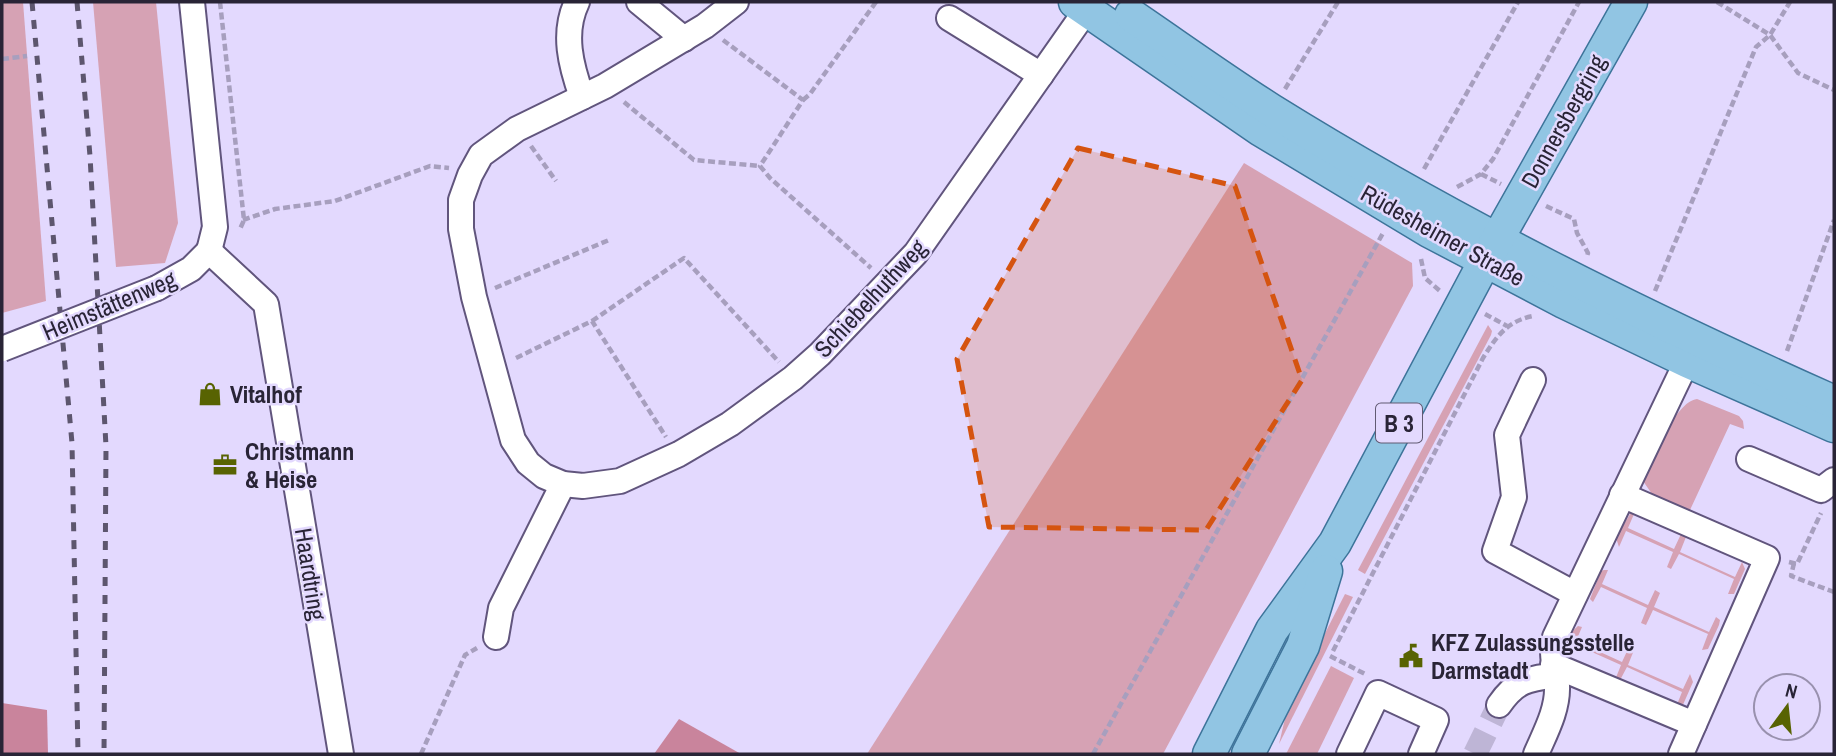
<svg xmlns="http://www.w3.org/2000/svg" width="1836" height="756" viewBox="0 0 1836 756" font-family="'Archivo Narrow',sans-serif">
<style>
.green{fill:#d6a2b4}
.forest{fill:#c9849c}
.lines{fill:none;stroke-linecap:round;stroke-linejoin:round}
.minor-tunnel{stroke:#beb5d6;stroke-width:24;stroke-dasharray:24 12;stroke-linecap:butt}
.minor-casing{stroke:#61557d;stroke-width:28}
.major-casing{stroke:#3d749a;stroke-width:35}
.path{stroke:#a79fbe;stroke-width:4.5;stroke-dasharray:7 3.5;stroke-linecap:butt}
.minor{stroke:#fff;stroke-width:24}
.major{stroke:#91c5e3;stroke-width:32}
.rail{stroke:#5d566e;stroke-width:5;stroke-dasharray:9 9;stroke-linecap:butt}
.minor-bridge-casing{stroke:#61557d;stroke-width:28;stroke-linecap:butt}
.minor-bridge{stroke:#fff;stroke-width:24}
.marked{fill:#d55410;fill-opacity:0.2;stroke:#d55410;stroke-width:5;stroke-dasharray:14 9;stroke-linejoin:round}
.labels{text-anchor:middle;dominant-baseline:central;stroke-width:5;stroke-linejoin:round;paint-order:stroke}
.shield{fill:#e3d9fe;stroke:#615a72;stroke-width:2}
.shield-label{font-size:23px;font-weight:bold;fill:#292436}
.street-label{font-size:24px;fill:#292436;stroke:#e3d9fe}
.poi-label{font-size:24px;font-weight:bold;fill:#292436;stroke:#e3d9fe;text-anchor:start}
</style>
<rect width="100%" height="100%" fill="#e3d9fe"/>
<g class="green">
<path d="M2,2H23L46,301L2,313Z"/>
<path d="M93,2H156L178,223L165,263L116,267Z"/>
<path d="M1244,163L1412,263L1413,286L1163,754H867Z"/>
<path d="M1488,325L1492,331L1491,335L1365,574L1358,570Z"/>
<path d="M1697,399L1739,416L1743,421L1744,429L1730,424L1690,510L1652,494L1643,481C1654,460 1674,402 1697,399Z"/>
<path d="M1630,514H1634L1628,528L1674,549L1681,534L1686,537L1680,552L1735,577L1742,562L1745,569L1734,594H1728L1734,579L1679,554L1671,569L1667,567L1673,552L1626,531L1619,547L1616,538Z"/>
<path d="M1604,570H1608L1602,584L1648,605L1655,590L1660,593L1654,607L1709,632L1716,617L1720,620L1719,625L1708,649L1702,650L1708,634L1653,610L1646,625L1641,623L1647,608L1601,587L1593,602L1590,599L1601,571Z"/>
<path d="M1345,594L1353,597L1279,744L1288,706Z"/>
<path d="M1578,626L1582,627L1576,641L1622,662L1629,647L1634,650L1628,665L1683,689L1690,674L1693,682L1682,707H1676L1682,692L1627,667L1619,682L1615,680L1621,665L1574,644L1567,660C1562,649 1569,633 1578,626Z"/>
<path d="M1331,666L1354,678L1317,754H1286Z"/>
</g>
<g class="forest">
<path d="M2,703L47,710L48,754H2Z"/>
<path d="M679,719L741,754H654Z"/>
</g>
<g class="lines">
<path class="minor-tunnel" d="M1475,754L1499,705"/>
<g class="minor-casing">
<g id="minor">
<path d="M192,2L215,227L209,251"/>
<path d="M577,2C562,33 571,66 582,97"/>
<path d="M639,2L684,39"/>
<path d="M736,2L705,26L605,86L517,129L481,155L470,175L461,200V229L474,297L513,440L528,463L544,476L563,484L583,486L620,481L679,454L730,424L793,378L820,354L916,253L1092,2"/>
<path d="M949,18L1041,75"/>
<path d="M209,251L266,304L341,754"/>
<path d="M157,288L191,269L209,251"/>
<path d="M1533,380L1507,435L1514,497L1495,551L1575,594"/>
<path d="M1749,459L1821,490L1834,480"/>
<path d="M1622,495L1767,558L1681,754"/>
<path d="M496,637L501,608L563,484"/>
<path d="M1553,665L1694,724"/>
<path d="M1499,705C1516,680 1528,679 1556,675"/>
<path d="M1349,754L1378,693L1436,720L1421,754"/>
<path d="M1536,754C1545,733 1558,710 1557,686C1556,668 1550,655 1555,637L1687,361"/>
</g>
</g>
<g class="major-casing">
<g id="major">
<path d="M1075,2L1261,130L1429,231L1564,302L1687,361L1834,426"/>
<path d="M1131,15C1178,47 1224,80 1271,110C1451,222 1641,316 1834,402"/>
<path d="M1209,754L1272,630L1335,543L1485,261L1631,2"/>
<path d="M1248,754L1303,646L1326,571"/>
</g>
</g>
<g class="path">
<path d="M220,2L244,220L240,229"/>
<path d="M1717,2L1770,35L1798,73L1834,90"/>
<path d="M723,40L803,100L760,166L770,178L871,268"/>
<path d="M2,59L27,56"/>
<path d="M1285,89L1338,2"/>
<path d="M803,100L810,94L876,2"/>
<path d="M624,102L694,160L760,166"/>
<path d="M531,146L556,181"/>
<path d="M1424,169L1518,2"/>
<path d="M1481,174L1501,184"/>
<path d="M1457,187L1481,174L1493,159L1579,2"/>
<path d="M1546,206L1574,219L1577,233L1588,253L1587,256"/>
<path d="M243,220L275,209L335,201L430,166L449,168"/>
<path d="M1421,259L1425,278L1440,291"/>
<path d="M495,288L609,240"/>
<path d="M1655,291L1756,47L1770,35L1790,2"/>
<path d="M1485,314L1507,326"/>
<path d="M592,321L684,258L779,362"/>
<path d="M1787,351L1834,220"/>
<path d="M516,358L592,321L666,437"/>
<path d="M1789,562L1797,564L1821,513"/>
<path d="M1794,563L1791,576L1834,592"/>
<path d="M1333,651L1483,358C1496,337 1507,321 1533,316"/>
<path d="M1330,656L1367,675"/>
<path d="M421,754L465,655L477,648"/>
<path d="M1093,754L1383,233"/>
</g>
<use href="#minor" class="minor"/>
<use href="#major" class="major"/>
<g class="rail">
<path d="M32,2L72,443L78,754"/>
<path d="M77,2L90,156L106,446L104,754"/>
</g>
<g class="minor-bridge-casing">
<path id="minor-bridge" d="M2,349L157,288"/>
</g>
<use href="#minor-bridge" class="minor-bridge"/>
</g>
<path class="marked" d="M1078,148L1235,186L1302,380L1206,530L989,527L957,359Z"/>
<defs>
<g id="shop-bare" transform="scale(1.89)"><path d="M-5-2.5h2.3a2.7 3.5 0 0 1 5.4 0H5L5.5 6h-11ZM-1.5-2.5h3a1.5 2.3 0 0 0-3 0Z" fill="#586302" stroke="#e3d9fe" stroke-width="2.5" paint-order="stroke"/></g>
<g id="office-bare" transform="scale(1.89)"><path d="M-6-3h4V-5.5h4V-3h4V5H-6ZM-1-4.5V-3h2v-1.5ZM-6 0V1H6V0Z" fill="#586302" stroke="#e3d9fe" stroke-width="2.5" paint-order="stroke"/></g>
<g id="civic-bare" transform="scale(1.89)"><path d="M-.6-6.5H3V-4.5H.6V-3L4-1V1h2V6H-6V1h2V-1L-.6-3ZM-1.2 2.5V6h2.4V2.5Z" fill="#586302" stroke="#e3d9fe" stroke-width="2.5" paint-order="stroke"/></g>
</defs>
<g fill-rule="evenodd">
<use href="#shop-bare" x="210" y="394"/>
<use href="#office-bare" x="225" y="465"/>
<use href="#civic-bare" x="1411" y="656"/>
</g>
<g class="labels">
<rect class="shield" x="1376" y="403.5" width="46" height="39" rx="5"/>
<g class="shield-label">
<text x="1399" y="423">B 3</text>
</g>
<g class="street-label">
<text transform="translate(1563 121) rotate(-61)">Donnersbergring</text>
<text transform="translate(1443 235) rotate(29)">Rüdesheimer Straße</text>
<text transform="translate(870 298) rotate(-47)">Schiebelhuthweg</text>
<text transform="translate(109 305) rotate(-23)">Heimstättenweg</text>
<text transform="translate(311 574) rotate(81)">Haardtring</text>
</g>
<g class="poi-label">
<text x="230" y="394">Vitalhof</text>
<text x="245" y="451">Christmann<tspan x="245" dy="28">&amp; Heise</tspan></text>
<text x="1431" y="642">KFZ Zulassungsstelle<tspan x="1431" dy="28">Darmstadt</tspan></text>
</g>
</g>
<rect width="1836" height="756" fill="none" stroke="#292436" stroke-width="7"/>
<g transform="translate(1787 707) rotate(15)"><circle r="33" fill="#e3d9fe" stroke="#9991ae" stroke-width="2"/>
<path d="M0-5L12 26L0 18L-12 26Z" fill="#586302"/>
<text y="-10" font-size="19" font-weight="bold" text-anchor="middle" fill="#292436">N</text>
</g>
</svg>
